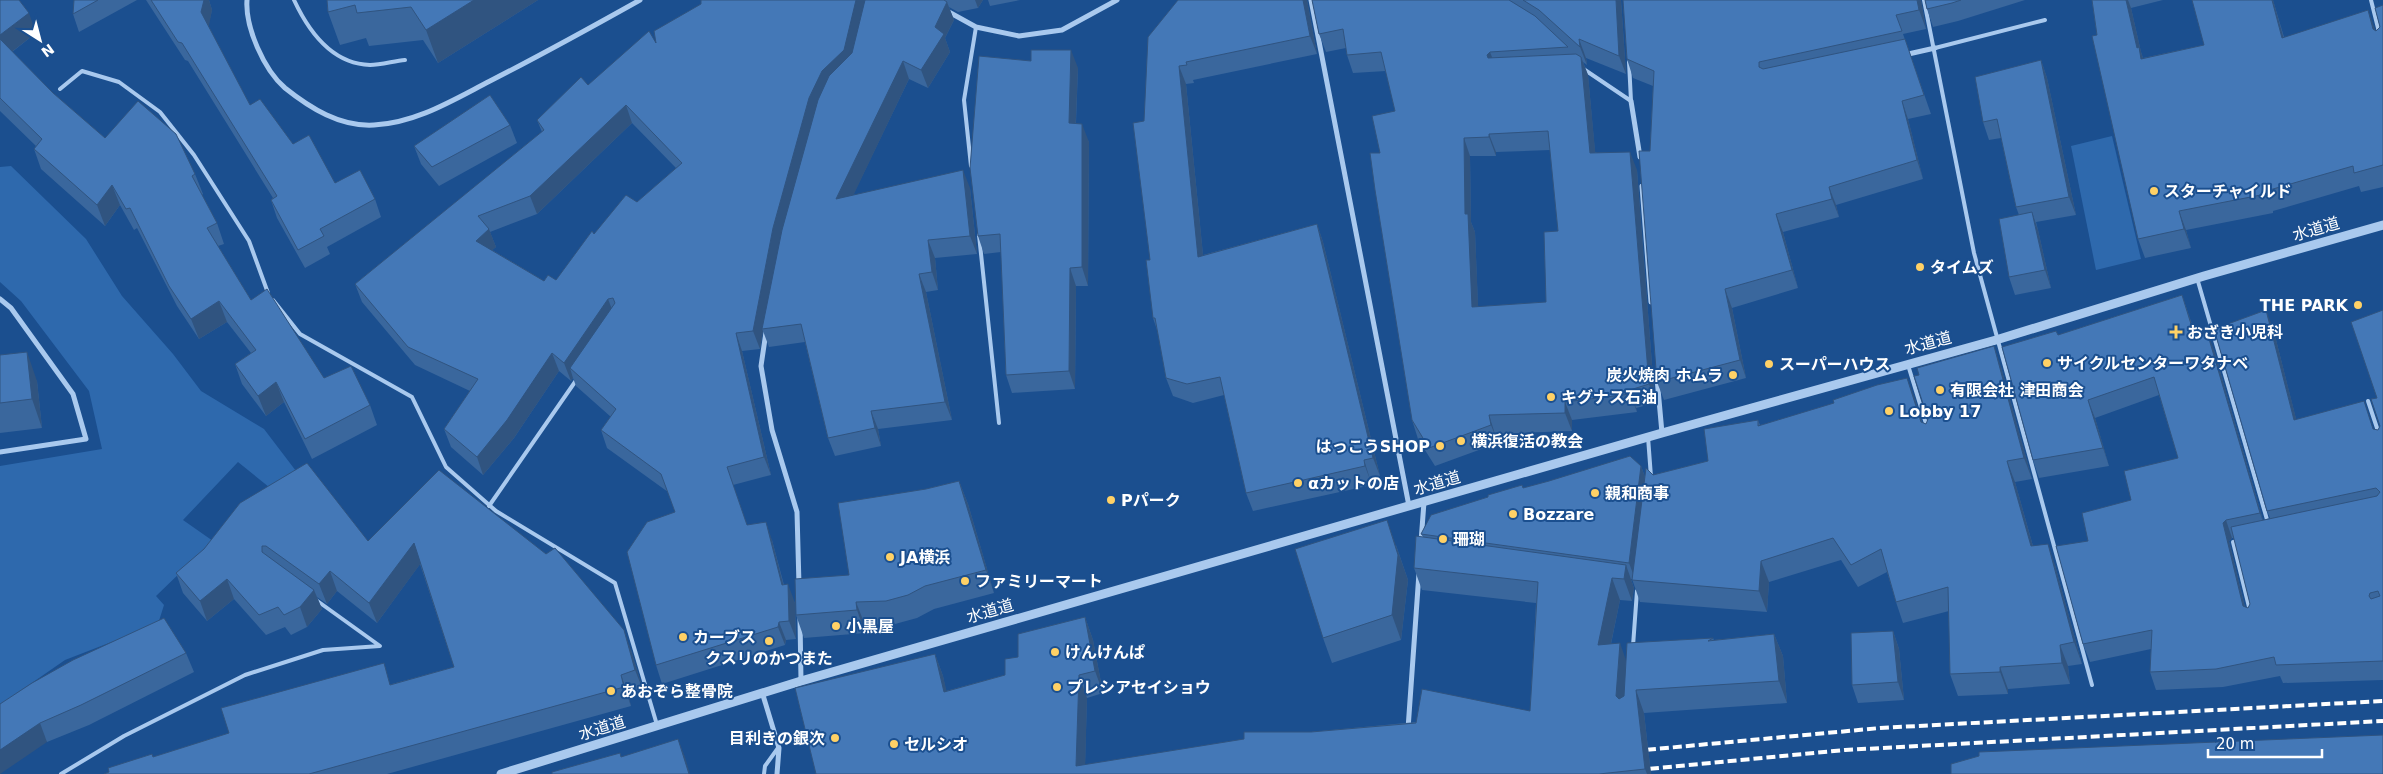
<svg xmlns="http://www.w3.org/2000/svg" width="2383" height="774" viewBox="0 0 2383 774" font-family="'DejaVu Sans','Noto Sans JP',sans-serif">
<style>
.green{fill:#2e69ad}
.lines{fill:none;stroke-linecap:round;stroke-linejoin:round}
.service{stroke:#a9c9ee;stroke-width:4}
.minor{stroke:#a9c9ee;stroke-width:5}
.tertiary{stroke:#a9c9ee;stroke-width:9}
.rail{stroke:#fff;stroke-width:4;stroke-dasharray:9 4;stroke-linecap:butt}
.wall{fill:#3a679d;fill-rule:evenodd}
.shaded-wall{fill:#305480}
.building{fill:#4478b7;stroke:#305480;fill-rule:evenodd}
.poi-dot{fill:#ffd166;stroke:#1b4f8f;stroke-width:2}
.labels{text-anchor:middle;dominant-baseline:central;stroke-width:4;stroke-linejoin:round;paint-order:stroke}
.poi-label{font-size:16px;font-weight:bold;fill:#fff;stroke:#1b4f8f;text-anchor:start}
.street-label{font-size:16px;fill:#fff;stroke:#1b4f8f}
</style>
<rect width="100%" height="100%" fill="#1b4f8f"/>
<g class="green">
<path d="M2112,136L2141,259L2096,270L2071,146Z"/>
<path d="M11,166L86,239L122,296L173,354L201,391L264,429L296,471L269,487L238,462L183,520L213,541L156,596L164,605L158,624L65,660L0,705V466L102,449L89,391L21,301L0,282V167Z"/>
</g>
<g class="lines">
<g class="service">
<path d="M294,0C308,30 332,64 370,65C381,65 394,61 405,60"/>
<path d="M1924,0L1974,253L2092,685"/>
<path d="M2371,0L2379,32"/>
<path d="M1935,48L2045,20"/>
<path d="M1582,68L1631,101L1629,62"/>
<path d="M60,89L82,71L119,82L160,112L194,155L249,241L268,293"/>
<path d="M971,166L964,100L976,27"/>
<path d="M979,235L999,423"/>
<path d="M2197,278L2268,523"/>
<path d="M273,300L300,334L412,397L446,467L496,511L615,583L657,725"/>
<path d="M1908,365L1927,427"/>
<path d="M2368,401L2379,434"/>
<path d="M1648,437L1651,477"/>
<path d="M489,506L577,379"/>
<path d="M2239,541L2233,542L2250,611"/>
<path d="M1633,646L1637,591"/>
<path d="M61,774L124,736L245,675L323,650L380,646L316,600"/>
<path d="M764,774L765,766L778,748"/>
</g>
<g class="minor">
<path d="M247,0C245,27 264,70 285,88C310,108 340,127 374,125C416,123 453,100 490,81C541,55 590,28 640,0"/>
<path d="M1311,0L1409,506"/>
<path d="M947,11L976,27L1019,36L1062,30L1117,0"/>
<path d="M1904,55L1935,48"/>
<path d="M1631,101L1640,157"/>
<path d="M1642,186L1651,302"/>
<path d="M0,299L11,308L73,394L86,439L0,452"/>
<path d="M766,332L761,366L772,430L797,512L799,585"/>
<path d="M1657,378L1662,433"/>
<path d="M1421,542L1424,502"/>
<path d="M800,619L801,681"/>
<path d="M762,692L779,748L777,774"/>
<path d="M1408,729L1419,573"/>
</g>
<path class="tertiary" d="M501,774L801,681L1662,433L1996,340L2204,276L2383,225"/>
<g class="rail">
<path d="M1634,751L1880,728L2383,701"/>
<path d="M1637,770L1845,750L2383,721"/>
</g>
</g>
<g class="wall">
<path d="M0,0L36,33L12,52L53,93L105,138L195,174L203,194L202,195L217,223L224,244L218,246L251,300L324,378L370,405L377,425L312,459L284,402L266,416L242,384L235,364L251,353L227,322L199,339L177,306L137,228L134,230L120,205L105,226L41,169L34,149L36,146L0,111Z"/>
<path d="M74,0H137L79,32L73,14Z"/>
<path d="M146,0H209L212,10L208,27L250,105L335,183L375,199L381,217L327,247L330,254L305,268L277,218L271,200L273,198L188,61L185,60Z"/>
<path d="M327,0H538L438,63L423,40L369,46L366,38L340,45L328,12Z"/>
<path d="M701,0H983L978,8L958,12L949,7L954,20L945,38L950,52L928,88L909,79L853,195L970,188L977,254L935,258L938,290L926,292L952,420L878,429L881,446L835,456L828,438L805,342L769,347L763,331L760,349L742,351L771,475L733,485L747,525L772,540L784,585L795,603L796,639L786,640L785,645L662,684L656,665L675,512L668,492L607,448L601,430L611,417L576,386L573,378L571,381L559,371L514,438L483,475L451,447L444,429L470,391L415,365L362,302L355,284L542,132L537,120L588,85L656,43L701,4ZM632,123L676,168L637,202L594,234L556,280L544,281L492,250L496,247L490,232L537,214Z"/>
<path d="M988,0H1020L990,6Z"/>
<path d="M1178,0H1307L1317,54L1193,80L1194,83L1186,84L1203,255L1317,224L1323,242L1380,476L1370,479L1372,485L1253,511L1246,493L1224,395L1193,403L1173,396L1166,378L1158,333L1153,318L1144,121Z"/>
<path d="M1312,0H1621L1626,74L1586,58L1587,65L1583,62L1588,75L1595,152L1637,170L1655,403L1636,408L1637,412L1572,420V431L1495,434L1498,443L1435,466L1418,439L1412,420L1380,153L1395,111L1386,71L1353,73L1347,55L1346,48L1326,52L1319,34ZM1550,150L1558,231L1546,302L1478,307L1475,232L1471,222L1470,156H1496V152Z"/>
<path d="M1623,0H1921L1926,29L1903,34L1931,114L1908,119L1923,179L1836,205L1839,217L1783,232L1798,288L1732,308L1746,378L1664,400L1657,382L1650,151L1653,86L1633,78L1627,59Z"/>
<path d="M1925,0H2025L1958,21L1933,27L1927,9Z"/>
<path d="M2092,0H2163L2131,8L2141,52L2143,58L2204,45L2273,0L2284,37L2375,30L2376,31L2380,27L2383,5V187L2361,192L2359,186L2273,211V213L2186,230L2191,248L2145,258L2138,239L2097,35Z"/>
<path d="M2041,60L2047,78L2076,215L2036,222L2038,230L2051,288L2015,295L2009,277L2019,215L2016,207L2001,138L1989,140L1983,122Z"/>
<path d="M1031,61L1078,68L1076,123L1089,142L1088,286H1076L1075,389L1012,393L1006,375L1001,252L984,254L978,236Z"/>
<path d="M510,125L517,143L439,186L421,164L414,146Z"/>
<path d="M2182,295L2196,336L2214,350L2263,520L2270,518L2267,511L2273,328L2296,419L2373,429L2378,430L2380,426L2377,398L2383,310V680L2283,683L2280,676L2223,687L2156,690L2150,672L2151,649L2090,662L2083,644L2088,541L2131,500L2178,458L2159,395L2095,418L2109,466L2039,478L2033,460L2058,335ZM2232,538H2234L2250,604L2248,608L2245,607L2229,541Z"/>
<path d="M0,355L37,381L42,428L0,433Z"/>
<path d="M2001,367L2032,479L2015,482L2033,546L2055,565L2082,664L2068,666L2070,684L2008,689V694L1958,696L1950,674L1949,611L1903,623L1896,602L1887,572L1858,587L1841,560L1769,582L1767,612L1640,602L1632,579H1631L1634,588L1632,601L1620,600L1611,644L1626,661L1713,638L1714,640L1774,634L1783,656L1787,703L1644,713L1651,774H816L935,654L943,676L946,691L1005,675L1018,657L1085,617L1093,640L1103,693L1087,698L1085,765L1311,732L1530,711L1536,603L1422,590L1414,568L1423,537L1421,534L1523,488L1641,466L1645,477L1708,461L1758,420L1760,425L1915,399L1922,422L1926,424Z"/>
<path d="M959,481L968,504L994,593L934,609L917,618L895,624L865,625V633L804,638L796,615L849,575L926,489Z"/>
<path d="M368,541L631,650L643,690L628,694L631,706L387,774H104L153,757L392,684L454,667L420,564L377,623L337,591L327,604L317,597L322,609L307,627L291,635L285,627L266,635L234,599L207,621L183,593L176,573L204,549Z"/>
<path d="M1396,545L1408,580L1401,640L1332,663L1323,638Z"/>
<path d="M1893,631L1899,649L1904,700L1858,703L1852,685Z"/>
<path d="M186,653L194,672L89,725L47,742L0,704Z"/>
</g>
<g class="shaded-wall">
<path d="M204,0H209L212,10L208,31L201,12Z"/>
<path d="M474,0H538L438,63L426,30Z"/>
<path d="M856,0H867L850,68L762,329L763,331L760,349L753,331L773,228L809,98Z"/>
<path d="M975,0H983L978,8Z"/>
<path d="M1303,0H1307L1317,54L1310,36Z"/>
<path d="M1616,0H1621L1626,74L1619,56Z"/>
<path d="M1917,0H1921L1926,29L1919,10Z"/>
<path d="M2126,0H2128L2131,8L2141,52L2146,67L2148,78L2137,48Z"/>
<path d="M2272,0H2273L2289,57L2282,38Z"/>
<path d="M947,2L954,20L945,38L950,52L928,88L921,70L935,27Z"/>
<path d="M2368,10L2375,29L2380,48L2373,29Z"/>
<path d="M29,13L36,33L5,57L0,42V35Z"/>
<path d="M1579,39L1586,58L1587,65L1580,47Z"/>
<path d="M1071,50L1078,68L1075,141L1069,123Z"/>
<path d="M1490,52L1497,70L1488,58L1487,55Z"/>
<path d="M1581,57L1588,75L1597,171L1590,153Z"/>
<path d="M2041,60L2047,78L2076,215L2069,197Z"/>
<path d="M903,61L909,79L843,217L836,199Z"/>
<path d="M1179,66L1186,84L1205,275L1198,257Z"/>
<path d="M1902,101L1908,119L1923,179L1917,160Z"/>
<path d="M626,105L632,123L537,214L530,196Z"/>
<path d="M1082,124L1089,142L1088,286L1082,267Z"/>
<path d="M1489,134L1496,152V156L1489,137Z"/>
<path d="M1464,138L1470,156L1471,222L1475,232L1479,326L1472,307L1465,214Z"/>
<path d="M1630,152L1637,170L1655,403L1649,384Z"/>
<path d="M963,170L970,188L977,254L970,236Z"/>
<path d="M112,185L120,205L105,226L97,205Z"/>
<path d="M1829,187L1836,205L1839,217L1832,199Z"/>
<path d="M2179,211L2186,230L2191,248L2184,229Z"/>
<path d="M2032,212L2038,230L2051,288L2045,270Z"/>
<path d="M1776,214L1783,232L1798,288L1792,270Z"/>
<path d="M1317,224L1323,242L1380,476L1373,458Z"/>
<path d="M489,229L496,247L482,259L476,241Z"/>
<path d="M928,240L935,258L938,290L932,272Z"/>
<path d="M1070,268L1076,286L1075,389L1069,371Z"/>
<path d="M919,274L926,292L952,420L945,402Z"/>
<path d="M1725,289L1732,308L1746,378L1740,360Z"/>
<path d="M2182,295L2188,313L2201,355L2195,337Z"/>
<path d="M608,299L615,317L570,368L573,378L571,381L564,363Z"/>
<path d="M219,301L227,322L199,339L191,319Z"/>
<path d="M2266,310L2273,328L2301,438L2294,420Z"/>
<path d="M2207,332L2214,350L2266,531L2260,513Z"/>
<path d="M736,333L742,351L771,475L764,457Z"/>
<path d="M1994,346L2001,367L2032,479L2024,458Z"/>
<path d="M27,352L37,381L42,428L32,399Z"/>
<path d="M552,353L559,371L514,438L483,475L477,457Z"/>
<path d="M1907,378L1915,399L1928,443L1921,422Z"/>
<path d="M276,382L284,402L266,416L258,396Z"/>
<path d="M1630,390L1636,408L1637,412L1630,394Z"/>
<path d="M2088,400L2095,418L2109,466L2103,448Z"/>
<path d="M1565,402L1572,420V431L1565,413Z"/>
<path d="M871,411L878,429L881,446L875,428Z"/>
<path d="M1489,415L1495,434L1498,443L1491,425Z"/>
<path d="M1364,460L1370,479L1372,485L1365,466Z"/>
<path d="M2007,461L2015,482L2039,568L2031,546Z"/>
<path d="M1641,466L1647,483L1635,579L1629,563Z"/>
<path d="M959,481L968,504L994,593L986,570Z"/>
<path d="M1387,520L1408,580L1401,640L1392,615Z"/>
<path d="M2226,520L2232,538L2229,541L2249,624L2243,606L2223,523Z"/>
<path d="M766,522L772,540L788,603L782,585Z"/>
<path d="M414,543L421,563L377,623L369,603Z"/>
<path d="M2048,544L2055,565L2082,664L2074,642Z"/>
<path d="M1761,561L1769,582L1767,612L1759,591Z"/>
<path d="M1626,565L1634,588L1632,601L1624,579Z"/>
<path d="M330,571L337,591L327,604L319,584Z"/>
<path d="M1612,578L1620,600L1606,667L1598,645Z"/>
<path d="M227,579L234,599L207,621L200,601Z"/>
<path d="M788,584L795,603L796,639L789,621Z"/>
<path d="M314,590L322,609L307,627L300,607Z"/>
<path d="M856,602L865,625V633L857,610Z"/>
<path d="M1085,617L1093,640L1103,693L1095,671Z"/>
<path d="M779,622L786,640L785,645L778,627Z"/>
<path d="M624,630L631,650L643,690L635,670Z"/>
<path d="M1893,631L1899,649L1904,700L1898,682Z"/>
<path d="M1774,634L1783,656L1787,703L1779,681Z"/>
<path d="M1620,643L1628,666L1624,718L1616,696Z"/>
<path d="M2060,645L2068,666L2070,684L2062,663Z"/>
<path d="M935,654L943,676L952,714L944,692Z"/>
<path d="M2000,667L2008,689V694L2000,672Z"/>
<path d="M621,675L628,694L631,706L624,687Z"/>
<path d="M1079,675L1087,698L1085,774L1076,766Z"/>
<path d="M1636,690L1644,713L1651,774H1647L1645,769Z"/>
<path d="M40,723L47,742L0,774V750Z"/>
<path d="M678,739L685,757L690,774H689Z"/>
</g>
<g class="building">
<path d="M0,0H19L29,13L0,35Z"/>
<path d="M74,0H98L73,14Z"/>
<path d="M151,0H204L201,12L250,105L260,99L293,144L309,135L335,183L360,170L375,199L320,229L324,236L298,250L271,200L277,196L182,43L178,42Z"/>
<path d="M327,0H474L426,30L411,7L357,13L355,5L328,12Z"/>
<path d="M701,0H856L844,50L822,71L809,98L773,228L753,331L736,333L764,457L727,467L747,525L766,522L782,585L788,584L789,621L779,622L778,627L656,665L627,552L647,522L675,512L661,474L601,430L616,409L570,368L615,303L613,298L608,299L564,363L552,353L507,420L477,457L444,429L478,379L408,347L355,284L544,130L537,120L581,77L588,85L649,31L656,43L654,31L701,4ZM626,105L682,163L637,202L626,195L594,234L592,231L556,280L548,275L544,281L476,241L489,229L478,216L530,196Z"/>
<path d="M865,0H944L947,2L935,27L944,34L921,70L903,61L836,199L963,170L970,236L928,240L932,272L919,274L945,402L871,411L875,428L828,438L801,324L762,329L782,230L818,100L829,76L852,53Z"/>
<path d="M1178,0H1303L1310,36L1186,62L1187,65L1179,66L1198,257L1317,224L1373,458L1364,460L1365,466L1246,493L1220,377L1187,384L1166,378L1155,318H1153L1146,260H1150L1133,123L1144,121L1148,37Z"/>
<path d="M1312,0H1509L1535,16L1568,47L1490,52L1487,55L1488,58L1576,54L1581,57L1590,153L1630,152L1649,384L1630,390V394L1565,402V413L1489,415L1491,425L1429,448L1412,420L1375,190L1370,153H1380L1372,116L1395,111L1381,52L1347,55L1343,29L1319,34ZM1548,131L1558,231L1544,232L1546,302L1472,307L1468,214H1465L1464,138L1489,137V134Z"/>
<path d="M1523,0H1616L1619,56L1579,39L1580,47L1539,10Z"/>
<path d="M1623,0H1917L1919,10L1896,15L1902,31L1759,62V67L1763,69L1905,39L1924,95L1902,101L1917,160L1829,187L1832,199L1776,214L1792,270L1725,289L1740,360L1657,382L1639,151H1650L1654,71L1627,59Z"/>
<path d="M1925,0H1961L1952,3L1927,9Z"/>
<path d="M2092,0H2126L2137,48L2139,47L2141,59L2204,45L2192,0H2272L2282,38L2368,10L2373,29L2376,31L2380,27L2375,8L2383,5V165L2354,173L2353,166L2266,191V194L2179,211L2184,229L2138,239L2092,36L2097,35Z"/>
<path d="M0,39L53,93L105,138L138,101L176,134L195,174L192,176L217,223L207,228L251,300L267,289L324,378L351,366L370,405L305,439L276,382L258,396L235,364L256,350L219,301L191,319L169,286L130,208L126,209L112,185L97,205L34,149L42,139L0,98Z"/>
<path d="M1031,50H1071L1069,123L1082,124V267L1070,268L1069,371L1006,375L1000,234L978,236L970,168L979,56L1031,61Z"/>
<path d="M2041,60L2069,197L2016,207L1997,119L1983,122L1975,77Z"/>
<path d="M490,95L510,125L432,167L414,146Z"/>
<path d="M2032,212L2045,270L2009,277L1999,219Z"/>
<path d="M2182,295L2195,337L2207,332L2260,513L2226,520L2223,523L2243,606L2248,608L2250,604L2231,527L2377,496L2380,492L2376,488L2267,511L2214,329L2266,310L2294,420L2364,401L2373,429L2378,430L2380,426L2371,399L2377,398L2351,322L2383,310V661L2276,665L2274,657L2216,669L2150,672L2152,630L2083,644L2056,546L2088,541L2082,513L2131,500L2124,471L2178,458L2154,377L2088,400L2103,448L2033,460L2002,347L2056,331L2058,335ZM2378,591L2380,596L2371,599L2369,596L2370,593Z"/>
<path d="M1994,346L2024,458L2007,461L2031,546L2048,544L2074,642L2060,645L2062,663L2000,667V672L1950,674L1948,587L1896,602L1881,549L1851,565L1833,538L1761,561L1759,591L1632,580L1646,468L1653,475L1708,461L1704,429L1758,420V426L1834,403L1833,400L1877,385L1907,378L1921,422L1926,424L1928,419L1914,376L1919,375L1917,368Z"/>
<path d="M27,352L32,399L0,403V355Z"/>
<path d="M1630,456L1641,466L1629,563L1421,534L1431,515L1488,497V495L1522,485L1523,488L1549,481Z"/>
<path d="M307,463L368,541L439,470L546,554L555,548L624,630L635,670L621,675L624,687L309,774H104L109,772L108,768L152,754L153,757L229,733L221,708L384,663L390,685L454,667L414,543L369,603L330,571L319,584L266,546H262V552L314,590L300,607L284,615L278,607L259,615L227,579L200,601L176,573L204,549L240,503Z"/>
<path d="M959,481L986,570L925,586L908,595L886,601L856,602L857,610L796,615L795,579L849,575L838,503L926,489Z"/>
<path d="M1387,520L1398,555L1392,615L1323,638L1295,549Z"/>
<path d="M1416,536L1626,565L1624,579L1612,578L1598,645L1620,643L1616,696L1619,699L1624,696L1627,643L1713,638L1708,641L1774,634L1779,681L1636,690L1645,769L1599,774H816L795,688L935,654L944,692L1005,675V659L1018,657V634L1085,617L1095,671L1079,675L1076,766L1244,739V732H1311L1416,723L1422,689L1530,711L1538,582L1414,568Z"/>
<path d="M164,618L186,653L81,705L40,723L0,750V704L32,683L73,660Z"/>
<path d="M1893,631L1898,682L1852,685L1851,633Z"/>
<path d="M2383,735V774H1951V764L1979,756V752Z"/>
<path d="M678,739L689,774H552V772L620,753L621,757Z"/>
</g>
<g class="poi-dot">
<circle cx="2154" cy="191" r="5"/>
<circle cx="1920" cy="267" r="5"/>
<circle cx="2358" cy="305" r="5"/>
<path d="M2173.5 324.5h5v5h5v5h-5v5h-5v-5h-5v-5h5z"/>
<circle cx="2047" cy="363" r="5"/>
<circle cx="1769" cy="364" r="5"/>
<circle cx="1733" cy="375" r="5"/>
<circle cx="1940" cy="390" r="5"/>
<circle cx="1551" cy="397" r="5"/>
<circle cx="1889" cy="411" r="5"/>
<circle cx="1461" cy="441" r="5"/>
<circle cx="1440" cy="446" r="5"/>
<circle cx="1298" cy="483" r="5"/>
<circle cx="1595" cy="493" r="5"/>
<circle cx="1111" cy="500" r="5"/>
<circle cx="1513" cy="514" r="5"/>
<circle cx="1443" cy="539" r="5"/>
<circle cx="890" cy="557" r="5"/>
<circle cx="965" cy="581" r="5"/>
<circle cx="836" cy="626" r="5"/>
<circle cx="683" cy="637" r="5"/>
<circle cx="769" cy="641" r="5"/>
<circle cx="1055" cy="652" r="5"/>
<circle cx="1057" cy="687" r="5"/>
<circle cx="611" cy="691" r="5"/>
<circle cx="835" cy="738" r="5"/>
<circle cx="894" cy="744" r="5"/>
</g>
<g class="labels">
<g class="poi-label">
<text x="2164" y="191">スターチャイルド</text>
<text x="1930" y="267">タイムズ</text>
<text x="2348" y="305" text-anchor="end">THE PARK</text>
<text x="2187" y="332">おざき小児科</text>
<text x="2057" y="363">サイクルセンターワタナベ</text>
<text x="1779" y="364">スーパーハウス</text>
<text x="1723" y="375" text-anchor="end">炭火焼肉 ホムラ</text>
<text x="1950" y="390">有限会社 津田商会</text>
<text x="1561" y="397">キグナス石油</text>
<text x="1899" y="411">Lobby 17</text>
<text x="1471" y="441">横浜復活の教会</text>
<text x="1430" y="446" text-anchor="end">はっこうSHOP</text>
<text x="1308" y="483">αカットの店</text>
<text x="1605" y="493">親和商事</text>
<text x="1121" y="500">Pパーク</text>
<text x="1523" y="514">Bozzare</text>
<text x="1453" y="539">珊瑚</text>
<text x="900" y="557">JA横浜</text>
<text x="975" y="581">ファミリーマート</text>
<text x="846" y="626">小黒屋</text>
<text x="693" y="637">カーブス</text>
<text x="1065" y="652">けんけんぱ</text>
<text x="769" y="658" text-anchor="middle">クスリのかつまた</text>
<text x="1067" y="687">プレシアセイショウ</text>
<text x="621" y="691">あおぞら整骨院</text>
<text x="825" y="738" text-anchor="end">目利きの銀次</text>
<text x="904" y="744">セルシオ</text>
</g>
<g class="street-label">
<text transform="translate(2316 229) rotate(-16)">水道道</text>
<text transform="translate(1928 343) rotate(-15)">水道道</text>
<text transform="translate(1437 483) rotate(-16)">水道道</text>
<text transform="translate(990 611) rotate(-16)">水道道</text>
<text transform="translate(602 728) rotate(-17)">水道道</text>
</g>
</g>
<g transform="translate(40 40) rotate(144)" stroke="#1b4f8f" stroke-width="4" paint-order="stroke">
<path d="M0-4L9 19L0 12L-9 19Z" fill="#ffffff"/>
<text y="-8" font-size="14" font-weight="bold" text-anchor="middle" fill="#ffffff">N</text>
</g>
<path d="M2208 749v8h114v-8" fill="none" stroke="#ffffff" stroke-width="2.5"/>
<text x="2216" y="749" font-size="15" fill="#ffffff" stroke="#1b4f8f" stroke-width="4" paint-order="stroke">20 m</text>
</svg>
